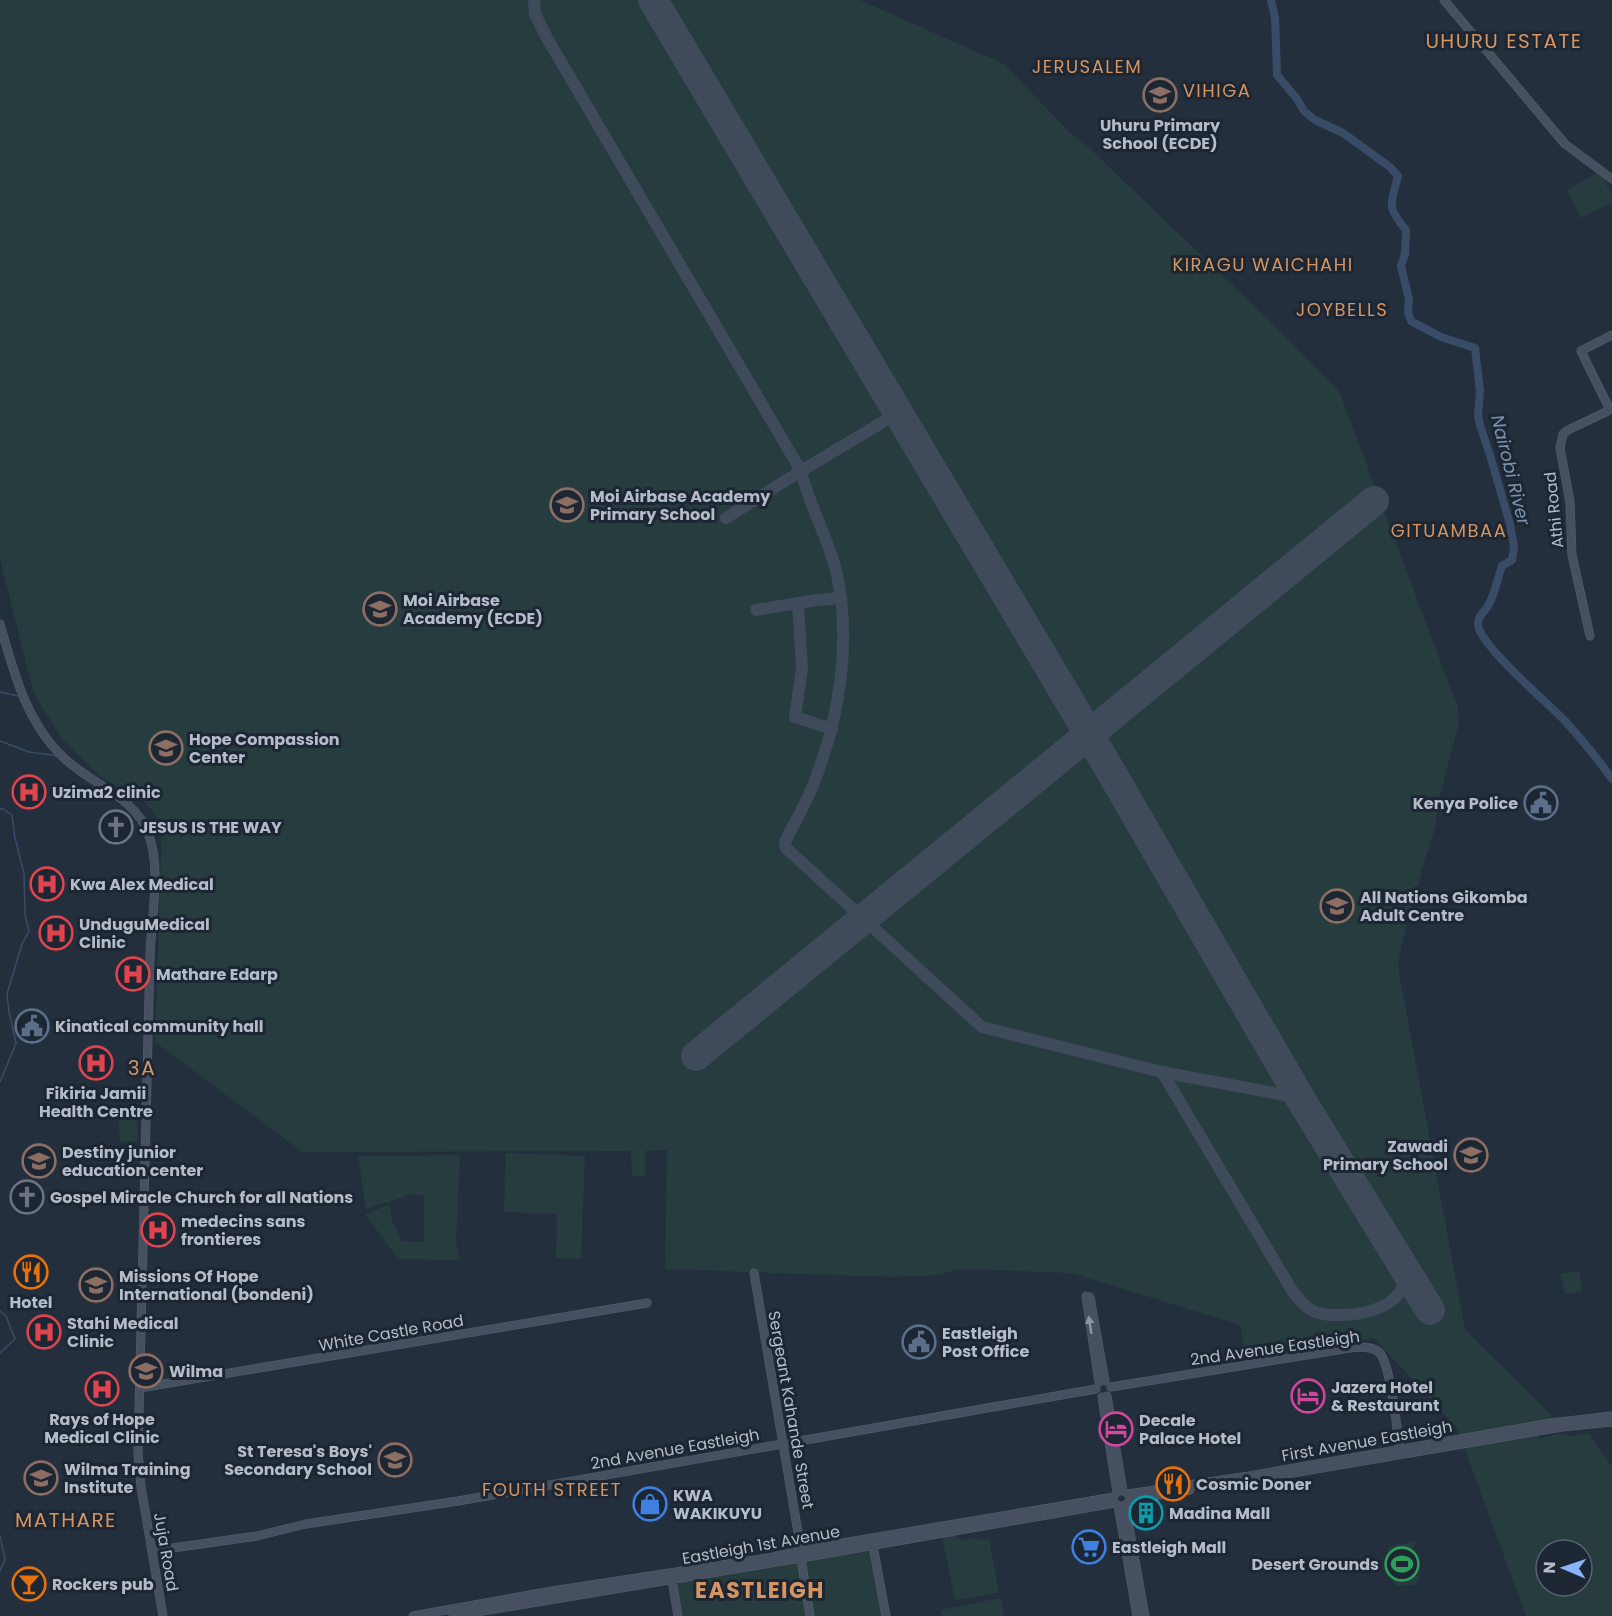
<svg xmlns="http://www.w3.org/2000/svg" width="1612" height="1616" viewBox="0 0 1612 1616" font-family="Poppins,sans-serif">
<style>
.green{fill:#263c3f;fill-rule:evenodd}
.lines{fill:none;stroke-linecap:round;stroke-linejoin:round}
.stream{stroke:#394c67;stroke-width:1.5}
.river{stroke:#394c67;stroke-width:8}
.taxiway{stroke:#3f4a5a;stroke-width:12}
.runway{stroke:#3f4a5a;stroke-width:30}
.secondary-casing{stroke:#565f6c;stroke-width:9}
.secondary{stroke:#465061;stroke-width:8}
.oneway{fill:#8e96a5}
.labels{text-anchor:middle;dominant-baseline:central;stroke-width:6;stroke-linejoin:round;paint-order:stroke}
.poi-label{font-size:16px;font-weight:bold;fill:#b4bcc9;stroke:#1d2633;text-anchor:start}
.street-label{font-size:16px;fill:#b4bcc9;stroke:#1d2633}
.neighbourhood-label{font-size:18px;letter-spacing:1.5px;fill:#d59563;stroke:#1d2633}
.water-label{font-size:18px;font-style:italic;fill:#7c92b1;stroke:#1d2633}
.quarter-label{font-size:20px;letter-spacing:1.5px;fill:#d59563;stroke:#1d2633}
.district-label{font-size:22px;font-weight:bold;letter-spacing:1.5px;fill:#d59563;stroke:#1d2633}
</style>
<rect width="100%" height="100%" fill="#242f3e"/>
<g class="green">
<path d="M0,0H860L1004,64L1070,133L1085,144L1270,321L1339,391L1458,708L1459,723L1437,806L1436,824L1408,918L1400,953L1398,967L1464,1324L1465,1330L1552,1416L1538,1439L1562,1433L1572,1436L1589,1433L1612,1467V1616H1526L1457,1428L1374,1338L1247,1359L1240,1325L1072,1273L961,1269L936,1275L893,1277L665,1269L667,1150L645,1151V1176H632L631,1151L302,1152L155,1042L162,824L140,795L104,780L63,740L34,694L0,559ZM1546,1550H1582V1586H1546Z"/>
<path d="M1600,171L1612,196V203L1581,218L1567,190Z"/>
<path d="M118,1111H137V1141L120,1142Z"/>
<path d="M506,1153L585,1156L581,1259L556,1258L557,1214L504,1212Z"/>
<path d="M460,1155L456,1242L460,1260L398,1259L365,1214L389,1205L393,1223L402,1241L424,1242V1196L413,1194L366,1209L358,1156Z"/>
<path d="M1579,1271L1582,1291L1565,1294L1561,1274Z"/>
<path d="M953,1535L964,1540L977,1538L980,1540L989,1539L999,1593L955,1600L942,1537Z"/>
<path d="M1416,1541L1411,1553L1416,1576L1421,1575L1416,1585L1395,1586L1388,1547Z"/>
<path d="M873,1546L886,1616H678L672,1580Z"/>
<path d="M1001,1598L1004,1616H942L941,1610Z"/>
</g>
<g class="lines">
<g class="stream">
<path d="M0,692L18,696"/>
<path d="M0,741L29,752L58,756"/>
<path d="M0,809H3L12,815L15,838L24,873L25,915L29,931L22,944L7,994L9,1012L16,1043L0,1082"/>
<path d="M0,1311L6,1316L15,1339L0,1353"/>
<path d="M0,1536L5,1559L0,1571"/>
</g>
<path class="river" d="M1271,0L1275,18L1277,75L1297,99L1304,111L1315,120L1343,133L1390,167L1398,176C1391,204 1386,207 1406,230L1405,254L1401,266L1409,299L1408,312L1411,321L1441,337L1475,348L1480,391L1478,416L1480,425L1490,455L1510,524L1514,547L1512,560L1502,566C1497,579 1495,597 1486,609C1482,614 1478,617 1478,624C1478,644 1550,705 1566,722C1582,740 1598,759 1612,779"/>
<g class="taxiway">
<path d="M534,0L535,14L547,38L801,471L898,413"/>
<path d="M726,518L801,471C809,505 827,536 836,570C852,640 840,718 813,785C806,804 794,823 785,842L786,848L982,1027L1162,1072L1300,1098"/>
<path d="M798,603L802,669L795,717L832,729"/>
<path d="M756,610L817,600L841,598"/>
<path d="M1162,1072L1293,1292C1299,1299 1304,1307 1313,1311C1321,1315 1331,1315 1340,1315C1370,1315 1416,1302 1402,1262"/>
</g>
<g class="runway">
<path d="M653,0L1089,734L1300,1098L1430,1310"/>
<path d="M696,1056L1374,501"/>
</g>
<g class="secondary-casing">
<g id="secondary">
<path d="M1444,0L1565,144L1612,179"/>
<path d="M0,624C14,673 26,722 64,758C91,784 135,797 148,833C162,867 151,919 150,956L138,1452L141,1487L163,1616"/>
<path d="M1590,636L1572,555L1570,502L1560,448L1563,434L1568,430L1610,410L1581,351L1612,335"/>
<path d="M754,1273L801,1550"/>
<path d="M1099,1382L1086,1296L1090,1297L1105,1381"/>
<path d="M1111,1387L1356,1347C1364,1347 1373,1347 1379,1352C1391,1364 1397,1431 1400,1450"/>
<path d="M140,1388C309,1361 478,1332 647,1303"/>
<path d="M1107,1396L1123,1491"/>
<path d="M1102,1397L1117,1492"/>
<path d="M1258,1479L1562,1427L1612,1422"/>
<path d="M1128,1494L1249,1476L1551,1423L1612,1416"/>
<path d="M1129,1500L1190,1490"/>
<path d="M1118,1505L1137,1616"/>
<path d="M1125,1505L1145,1616"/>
<path d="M873,1546L886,1616"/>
<path d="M152,1551L257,1536L306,1524L458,1501L1096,1389"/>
<path d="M801,1558L810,1616"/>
<path d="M672,1580L678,1616"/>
<path d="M413,1616L552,1591L768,1558L801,1550L1114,1497"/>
<path d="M453,1616L801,1558L1115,1503"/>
</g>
</g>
<use href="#secondary" class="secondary"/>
</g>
<defs><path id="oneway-solid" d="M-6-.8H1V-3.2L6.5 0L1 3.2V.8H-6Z" transform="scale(1.5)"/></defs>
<use class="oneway" href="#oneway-solid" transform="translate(1090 1325) rotate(-99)"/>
<defs>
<g id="school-ring" transform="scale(1.725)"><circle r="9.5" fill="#1d2633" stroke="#8d6e63" stroke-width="1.5"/><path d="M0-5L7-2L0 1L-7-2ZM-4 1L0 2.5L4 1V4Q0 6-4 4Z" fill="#8d6e63"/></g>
<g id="hospital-ring" transform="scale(1.725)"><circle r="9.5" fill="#1d2633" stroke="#e0444e" stroke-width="1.5"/><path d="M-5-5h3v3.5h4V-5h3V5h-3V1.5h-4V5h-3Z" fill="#e0444e"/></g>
<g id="civic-ring" transform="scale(1.725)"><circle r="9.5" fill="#1d2633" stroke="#5c6f8a" stroke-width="1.5"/><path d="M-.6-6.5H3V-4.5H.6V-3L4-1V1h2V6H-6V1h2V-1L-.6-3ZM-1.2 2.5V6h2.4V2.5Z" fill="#5c6f8a"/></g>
<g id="church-ring" transform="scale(1.725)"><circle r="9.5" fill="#1d2633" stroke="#6b7280" stroke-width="1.5"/><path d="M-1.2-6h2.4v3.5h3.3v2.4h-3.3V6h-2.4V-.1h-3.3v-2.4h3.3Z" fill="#6b7280"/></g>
<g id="restaurant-ring" transform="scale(1.725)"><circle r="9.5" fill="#1d2633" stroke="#e8710a" stroke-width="1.5"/><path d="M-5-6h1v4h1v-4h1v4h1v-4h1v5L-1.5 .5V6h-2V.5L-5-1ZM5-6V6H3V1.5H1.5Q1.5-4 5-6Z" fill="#e8710a"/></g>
<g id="university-ring" transform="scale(1.725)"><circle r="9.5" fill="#1d2633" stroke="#8d6e63" stroke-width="1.5"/><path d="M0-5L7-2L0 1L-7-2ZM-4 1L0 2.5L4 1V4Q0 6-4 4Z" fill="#8d6e63"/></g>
<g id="hotel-ring" transform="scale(1.725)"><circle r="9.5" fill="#1d2633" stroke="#d1479c" stroke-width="1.5"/><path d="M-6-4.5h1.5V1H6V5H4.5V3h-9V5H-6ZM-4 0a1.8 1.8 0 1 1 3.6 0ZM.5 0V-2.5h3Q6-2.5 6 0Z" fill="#d1479c"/></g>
<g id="shop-ring" transform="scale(1.725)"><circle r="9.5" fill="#1d2633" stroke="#3f7fe0" stroke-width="1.5"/><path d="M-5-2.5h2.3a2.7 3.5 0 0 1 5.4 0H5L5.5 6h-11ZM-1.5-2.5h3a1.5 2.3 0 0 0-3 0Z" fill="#3f7fe0"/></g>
<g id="building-ring" transform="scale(1.725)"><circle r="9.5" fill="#1d2633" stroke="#0f9aa8" stroke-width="1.5"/><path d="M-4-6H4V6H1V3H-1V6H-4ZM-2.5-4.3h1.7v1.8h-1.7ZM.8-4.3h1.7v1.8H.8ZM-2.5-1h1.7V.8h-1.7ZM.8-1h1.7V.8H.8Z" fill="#0f9aa8"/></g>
<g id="supermarket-ring" transform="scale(1.725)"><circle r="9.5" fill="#1d2633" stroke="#3f7fe0" stroke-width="1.5"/><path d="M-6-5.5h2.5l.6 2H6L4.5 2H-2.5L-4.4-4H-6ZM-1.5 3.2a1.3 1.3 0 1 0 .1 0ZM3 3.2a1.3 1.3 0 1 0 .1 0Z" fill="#3f7fe0"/></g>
<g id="stadium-ring" transform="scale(1.725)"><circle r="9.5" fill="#1d2633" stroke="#2e9e5b" stroke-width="1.5"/><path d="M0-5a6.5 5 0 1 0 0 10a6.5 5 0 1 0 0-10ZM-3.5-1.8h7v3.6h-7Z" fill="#2e9e5b"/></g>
<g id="bar-ring" transform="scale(1.725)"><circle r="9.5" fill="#1d2633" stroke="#e8710a" stroke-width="1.5"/><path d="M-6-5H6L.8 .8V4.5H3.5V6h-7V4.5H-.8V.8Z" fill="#e8710a"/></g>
</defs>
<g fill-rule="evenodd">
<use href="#school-ring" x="1160" y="95"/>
<use href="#school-ring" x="567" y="505"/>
<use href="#school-ring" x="380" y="609"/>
<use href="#school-ring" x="166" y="748"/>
<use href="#hospital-ring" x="29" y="792"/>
<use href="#civic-ring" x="1541" y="803"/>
<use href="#church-ring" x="116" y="827"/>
<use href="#hospital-ring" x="47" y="884"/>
<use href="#school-ring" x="1337" y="906"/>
<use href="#hospital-ring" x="56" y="933"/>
<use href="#hospital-ring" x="133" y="974"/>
<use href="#civic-ring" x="32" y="1026"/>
<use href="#hospital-ring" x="96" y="1063"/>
<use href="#school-ring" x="1471" y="1155"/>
<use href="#school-ring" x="39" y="1161"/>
<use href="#church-ring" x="27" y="1197"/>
<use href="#hospital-ring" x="158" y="1230"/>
<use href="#restaurant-ring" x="31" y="1272"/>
<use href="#school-ring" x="96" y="1285"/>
<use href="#hospital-ring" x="44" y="1332"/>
<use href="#civic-ring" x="919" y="1342"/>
<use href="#university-ring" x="146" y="1371"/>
<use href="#hospital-ring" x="102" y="1389"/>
<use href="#hotel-ring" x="1308" y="1396"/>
<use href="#hotel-ring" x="1116" y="1429"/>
<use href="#school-ring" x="395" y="1460"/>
<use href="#university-ring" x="41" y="1478"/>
<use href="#restaurant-ring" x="1173" y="1484"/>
<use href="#shop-ring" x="650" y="1504"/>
<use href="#building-ring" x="1146" y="1513"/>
<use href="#supermarket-ring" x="1089" y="1547"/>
<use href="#stadium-ring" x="1402" y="1564"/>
<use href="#bar-ring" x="29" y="1584"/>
</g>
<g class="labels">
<g class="poi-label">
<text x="1160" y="125" text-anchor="middle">Uhuru Primary<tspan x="1160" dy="18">School (ECDE)</tspan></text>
<text x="590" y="496">Moi Airbase Academy<tspan x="590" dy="18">Primary School</tspan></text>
<text x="403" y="600">Moi Airbase<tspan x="403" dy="18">Academy (ECDE)</tspan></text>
<text x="189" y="739">Hope Compassion<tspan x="189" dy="18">Center</tspan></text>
<text x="52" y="792">Uzima2 clinic</text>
<text x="1518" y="803" text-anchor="end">Kenya Police</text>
<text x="139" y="827">JESUS IS THE WAY</text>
<text x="70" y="884">Kwa Alex Medical</text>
<text x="1360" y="897">All Nations Gikomba<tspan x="1360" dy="18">Adult Centre</tspan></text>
<text x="79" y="924">UnduguMedical<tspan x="79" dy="18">Clinic</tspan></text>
<text x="156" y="974">Mathare Edarp</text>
<text x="55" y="1026">Kinatical community hall</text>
<text x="96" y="1093" text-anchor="middle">Fikiria Jamii<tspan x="96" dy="18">Health Centre</tspan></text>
<text x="1448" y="1146" text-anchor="end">Zawadi<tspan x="1448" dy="18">Primary School</tspan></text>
<text x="62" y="1152">Destiny junior<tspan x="62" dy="18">education center</tspan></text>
<text x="50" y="1197">Gospel Miracle Church for all Nations</text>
<text x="181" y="1221">medecins sans<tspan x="181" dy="18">frontieres</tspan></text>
<text x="119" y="1276">Missions Of Hope<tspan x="119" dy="18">International (bondeni)</tspan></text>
<text x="31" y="1302" text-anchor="middle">Hotel</text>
<text x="67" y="1323">Stahi Medical<tspan x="67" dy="18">Clinic</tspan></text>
<text x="942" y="1333">Eastleigh<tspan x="942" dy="18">Post Office</tspan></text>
<text x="169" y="1371">Wilma</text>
<text x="1331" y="1387">Jazera Hotel<tspan x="1331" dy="18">&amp; Restaurant</tspan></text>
<text x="102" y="1419" text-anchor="middle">Rays of Hope<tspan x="102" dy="18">Medical Clinic</tspan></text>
<text x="1139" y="1420">Decale<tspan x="1139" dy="18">Palace Hotel</tspan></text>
<text x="372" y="1451" text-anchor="end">St Teresa's Boys'<tspan x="372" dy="18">Secondary School</tspan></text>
<text x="64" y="1469">Wilma Training<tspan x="64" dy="18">Institute</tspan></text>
<text x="1196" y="1484">Cosmic Doner</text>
<text x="673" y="1495">KWA<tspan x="673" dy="18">WAKIKUYU</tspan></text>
<text x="1169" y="1513">Madina Mall</text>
<text x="1112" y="1547">Eastleigh Mall</text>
<text x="1379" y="1564" text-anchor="end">Desert Grounds</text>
<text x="52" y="1584">Rockers pub</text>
</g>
<g class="street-label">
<text transform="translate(1554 510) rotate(-96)">Athi Road</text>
<text transform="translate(391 1333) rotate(-10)">White Castle Road</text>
<text transform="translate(1275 1348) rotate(-8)">2nd Avenue Eastleigh</text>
<text transform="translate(791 1410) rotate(80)">Sergeant Kahande Street</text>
<text transform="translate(1367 1441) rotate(-10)">First Avenue Eastleigh</text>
<text transform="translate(675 1449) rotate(-10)">2nd Avenue Eastleigh</text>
<text transform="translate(761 1545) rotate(-10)">Eastleigh 1st Avenue</text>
<text transform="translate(166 1552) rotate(80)">Juja Road</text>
</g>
<g class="neighbourhood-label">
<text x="1087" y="66">JERUSALEM</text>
<text x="1217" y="90">VIHIGA</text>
<text x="1263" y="264">KIRAGU WAICHAHI</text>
<text x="1342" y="309">JOYBELLS</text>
<text x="1449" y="530">GITUAMBAA</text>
<text x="552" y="1489">FOUTH STREET</text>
</g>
<g class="water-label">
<text transform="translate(1511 470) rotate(76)">Nairobi River</text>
</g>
<g class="quarter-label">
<text x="1504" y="41">UHURU ESTATE</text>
<text x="142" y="1068">3A</text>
<text x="66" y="1520">MATHARE</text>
</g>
<g class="district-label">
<text x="760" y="1590">EASTLEIGH</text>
</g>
</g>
<g transform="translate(1564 1568) rotate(272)"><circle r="28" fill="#1d2633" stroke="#59626f" stroke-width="1.5"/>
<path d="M0-4.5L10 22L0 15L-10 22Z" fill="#8ab4f8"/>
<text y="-9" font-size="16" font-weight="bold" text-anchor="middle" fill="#b4bcc9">N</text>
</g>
</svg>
